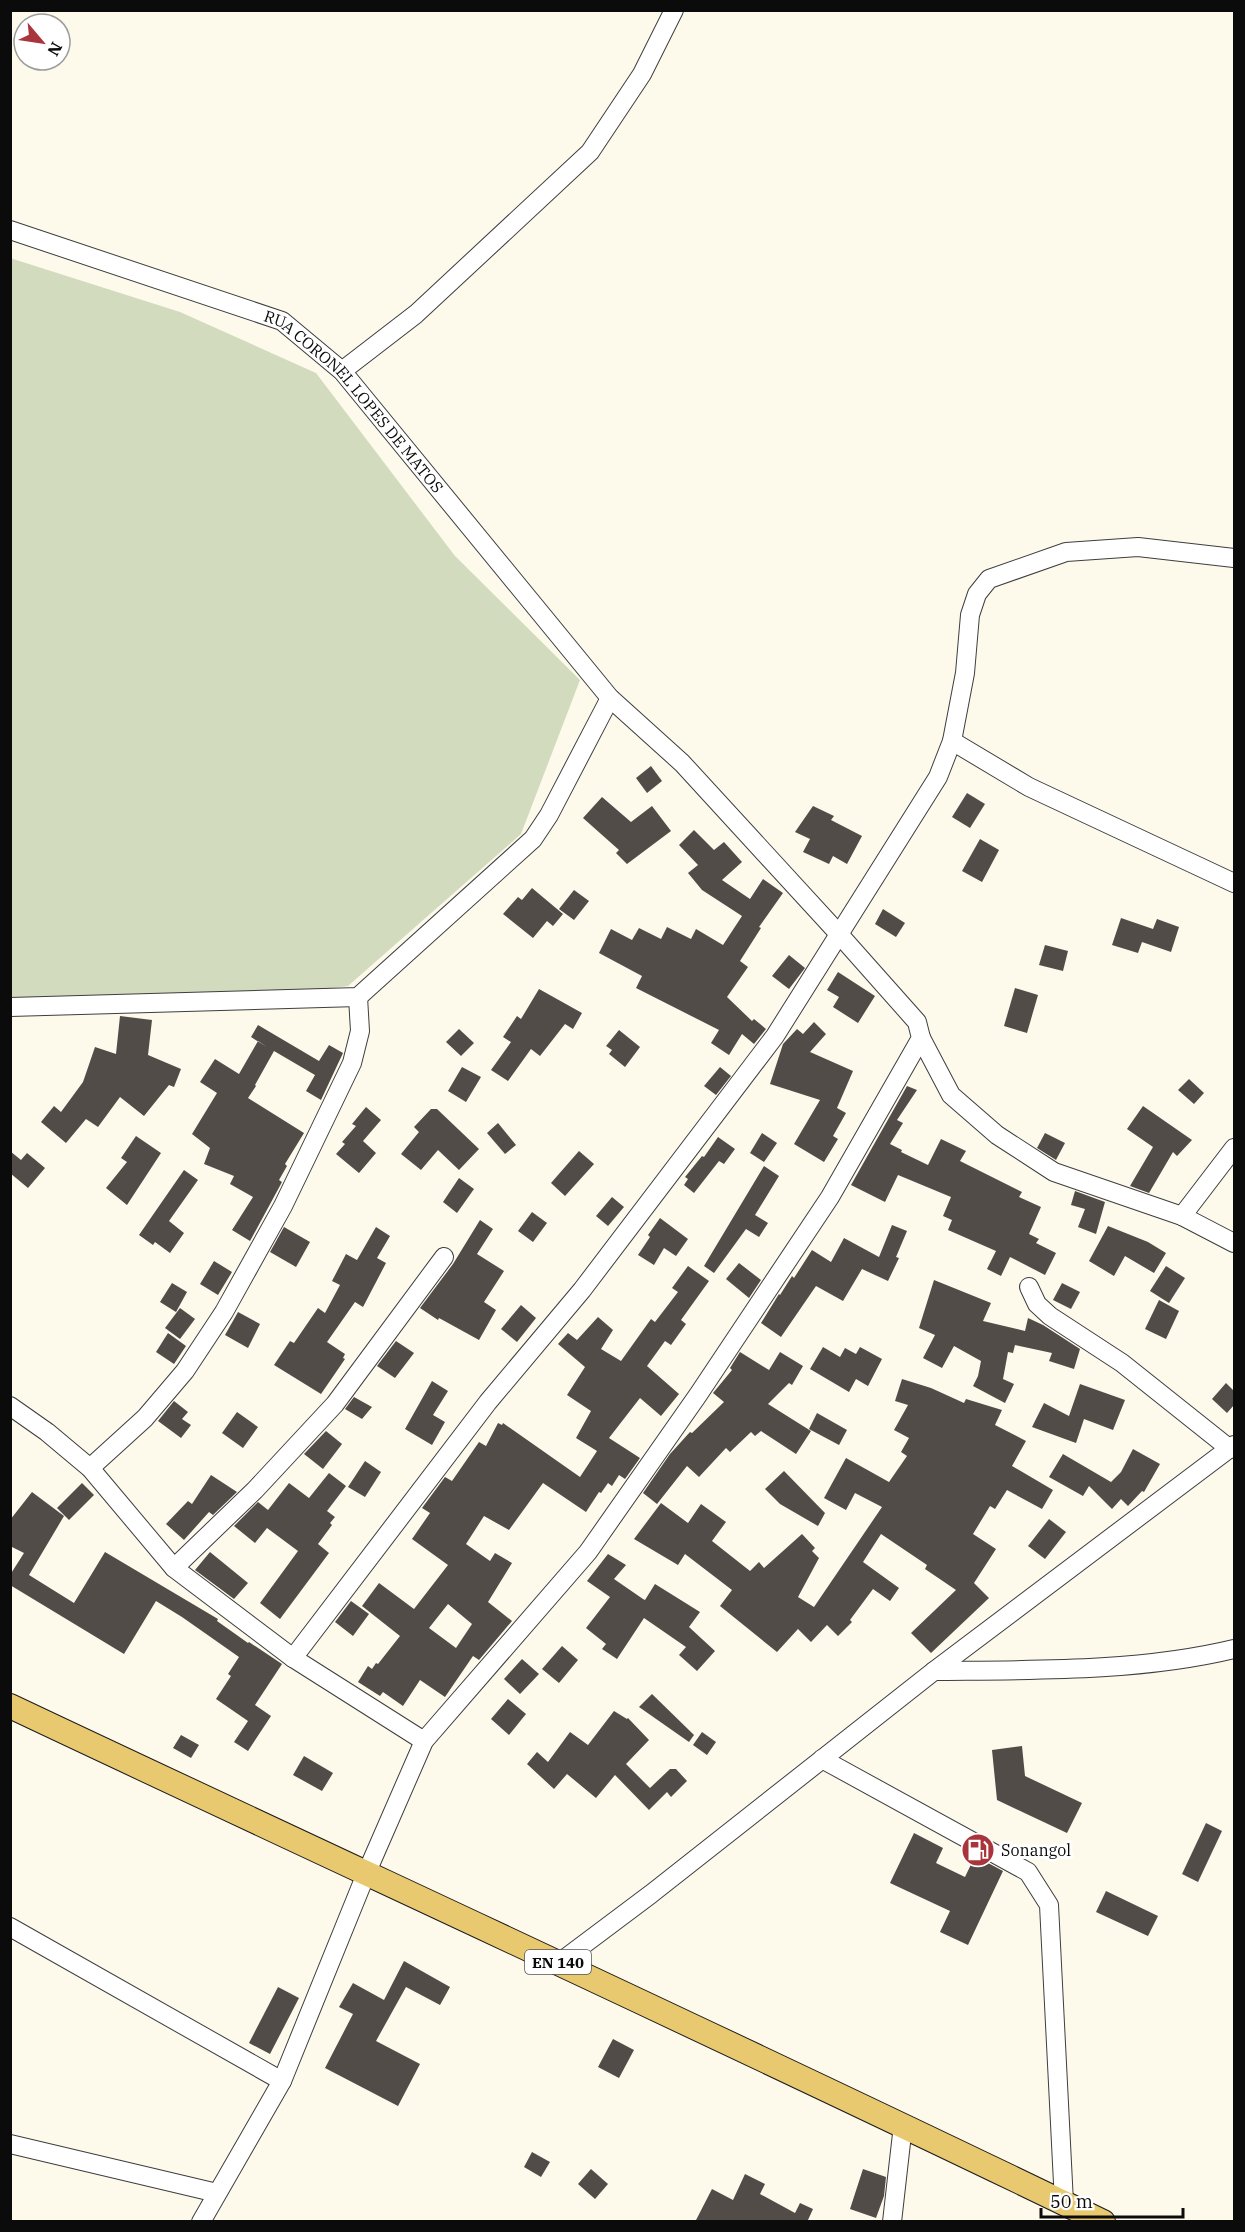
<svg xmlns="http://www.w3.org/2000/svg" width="1245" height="2232" viewBox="0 0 1245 2232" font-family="'IBM Plex Serif',serif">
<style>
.cemetery{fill:#d3dbbf}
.building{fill:#524c49;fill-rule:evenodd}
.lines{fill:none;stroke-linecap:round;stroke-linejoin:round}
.minor-casing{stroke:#3e3e3e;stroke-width:20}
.major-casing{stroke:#1c1c1c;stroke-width:26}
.minor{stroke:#fff;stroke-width:18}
.major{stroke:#e9c96f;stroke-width:24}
.labels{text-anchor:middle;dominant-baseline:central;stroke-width:6;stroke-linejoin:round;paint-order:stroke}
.shield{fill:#fff;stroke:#545454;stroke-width:1.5}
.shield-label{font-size:15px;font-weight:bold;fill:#0b0b0b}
.street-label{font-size:16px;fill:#0b0b0b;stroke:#fff}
.poi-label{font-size:16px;fill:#0b0b0b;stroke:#fff;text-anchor:start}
</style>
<rect width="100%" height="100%" fill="#fdf9eb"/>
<path class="cemetery" d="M10,258L180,312L316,373L455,556L580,680L521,834L348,986L302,992L11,998Z"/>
<g class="building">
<path d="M651,766L662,781L647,793L636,778Z"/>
<path d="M967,793L985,804L970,828L952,817Z"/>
<path d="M602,797L631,822L652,806L671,831L627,864L616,853L619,850L583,818Z"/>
<path d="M813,806L834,816L831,820L862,836L847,864L833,856L829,864L803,852L810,839L795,832Z"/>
<path d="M694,830L714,850L724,842L742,862L722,880L750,899L763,879L783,893L759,927L761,928L740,961L748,967L727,997L752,1021L754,1019L766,1029L754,1044L742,1034L729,1055L711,1043L719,1030L636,988L642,976L599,953L611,929L632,940L639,928L661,939L667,927L691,939L696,929L723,945L742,916L702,890L688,873L698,865L679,845Z"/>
<path d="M980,839L999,850L982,882L962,871Z"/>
<path d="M532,888L563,914L553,926L547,921L533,938L503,914L518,897L522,900Z"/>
<path d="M574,890L589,901L574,920L559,909Z"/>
<path d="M883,909L905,923L896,937L875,924Z"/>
<path d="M1121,918L1153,929L1157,919L1179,927L1171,952L1142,942L1138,953L1112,945Z"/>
<path d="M1045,945L1068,951L1063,971L1039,965Z"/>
<path d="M789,955L805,968L789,989L772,976Z"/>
<path d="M838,972L875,996L858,1023L833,1007L839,997L827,990Z"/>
<path d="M1015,988L1038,995L1027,1033L1004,1026Z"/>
<path d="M539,989L582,1013L573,1029L565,1024L540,1056L531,1049L508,1081L491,1070L511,1042L503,1037L517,1016L521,1019Z"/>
<path d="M120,1016L152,1020L148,1055L181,1069L174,1087L169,1085L144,1116L120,1097L98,1127L86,1119L66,1143L41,1122L54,1106L61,1112L83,1082L95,1047L116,1054Z"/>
<path d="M814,1022L826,1034L810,1052L853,1071L837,1108L846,1113L833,1136L838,1139L824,1162L794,1144L820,1100L770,1084L783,1044L797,1029L803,1034Z"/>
<path d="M258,1025L319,1061L329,1045L343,1053L321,1100L306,1091L315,1075L274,1051L255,1085L256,1086L248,1098L304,1133L285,1164L287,1166L279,1180L282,1182L250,1241L232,1230L253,1197L230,1184L234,1176L204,1164L210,1148L192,1134L217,1093L200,1082L215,1059L239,1074L258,1041L267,1047L251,1037Z"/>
<path d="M459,1029L474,1043L461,1056L446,1042Z"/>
<path d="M619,1030L640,1047L625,1067L609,1054L612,1050L606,1046Z"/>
<path d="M462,1067L481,1077L466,1102L448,1091Z"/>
<path d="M720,1067L731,1076L716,1095L704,1086Z"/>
<path d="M1189,1079L1204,1093L1194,1104L1178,1090Z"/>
<path d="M907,1086L917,1090L897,1120L903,1123L890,1144L902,1150L901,1152L928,1165L941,1139L966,1151L960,1161L1022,1192L1019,1197L1041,1207L1029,1234L1039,1239L1036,1243L1056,1253L1045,1275L1010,1257L1001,1276L987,1269L996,1251L948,1230L952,1220L943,1216L951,1197L898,1175L885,1202L851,1185Z"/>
<path d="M1143,1106L1192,1140L1177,1156L1173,1152L1149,1193L1130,1186L1153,1147L1127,1129Z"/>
<path d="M366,1107L381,1120L363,1141L376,1153L359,1173L336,1154L345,1144L342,1142L356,1126L352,1124Z"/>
<path d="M431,1109H437L479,1149L459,1170L438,1150L421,1170L401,1154L419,1132L414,1127Z"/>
<path d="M498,1123L516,1145L505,1154L487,1133Z"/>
<path d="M762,1133L777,1143L764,1162L750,1153Z"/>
<path d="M1045,1133L1065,1143L1056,1160L1037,1148Z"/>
<path d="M136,1136L161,1153L127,1205L106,1188L127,1162L121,1158Z"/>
<path d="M718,1137L735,1149L724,1164L719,1161L694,1193L684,1185L688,1179L685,1177L702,1156L704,1157Z"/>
<path d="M10,1151L21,1160L27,1153L45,1168L28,1188L10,1173Z"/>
<path d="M579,1151L594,1164L565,1196L551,1183Z"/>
<path d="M764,1166L779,1176L755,1215L768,1223L759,1237L746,1229L714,1273L704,1266Z"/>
<path d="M184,1170L198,1180L169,1221L184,1233L170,1253L155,1242L153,1245L139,1235Z"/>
<path d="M459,1178L474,1189L457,1213L443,1202Z"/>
<path d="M1075,1191L1105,1202L1096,1234L1078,1227L1085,1209L1071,1205Z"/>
<path d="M612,1197L624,1207L608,1226L596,1216Z"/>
<path d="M532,1212L547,1223L533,1242L518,1231Z"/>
<path d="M660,1218L688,1239L676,1256L664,1248L654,1265L638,1255L650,1237L648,1235Z"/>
<path d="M480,1220L493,1229L477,1254L504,1271L484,1302L496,1310L479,1340L439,1318L438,1320L420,1308L453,1264Z"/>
<path d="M892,1225L907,1231L896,1257L899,1258L888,1281L862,1269L843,1301L816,1286L781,1337L761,1323L779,1294L780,1295L792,1276L794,1278L812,1250L831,1262L844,1238L879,1257Z"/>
<path d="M1108,1226L1148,1242L1166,1253L1154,1273L1125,1256L1114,1276L1089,1261Z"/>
<path d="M284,1227L310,1242L296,1267L270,1252Z"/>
<path d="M376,1227L390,1236L377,1258L386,1263L363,1307L355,1302L327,1342L345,1354L343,1358L345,1359L321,1394L274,1365L290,1341L294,1343L318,1308L325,1313L340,1285L332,1281L346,1254L357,1260Z"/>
<path d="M214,1261L232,1272L218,1295L200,1284Z"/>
<path d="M739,1263L761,1280L749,1298L726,1279Z"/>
<path d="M688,1266L709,1281L681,1320L686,1324L671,1345L665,1341L647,1366L679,1394L661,1416L640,1398L609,1438L640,1458L625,1479L619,1475L612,1486L608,1483L601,1493L599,1492L586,1512L543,1483L509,1530L484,1516L466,1544L490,1561L495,1553L512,1563L488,1602L512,1621L479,1660L473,1656L445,1697L420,1680L403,1706L383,1692L380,1696L358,1682L368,1666L372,1669L376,1663L378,1664L400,1636L362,1606L379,1583L414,1609L448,1565L412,1539L430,1513L422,1508L445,1477L452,1481L479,1442L486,1446L498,1423L502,1425L503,1423L580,1477L597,1451L576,1438L591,1411L567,1395L585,1367L558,1344L568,1333L577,1340L598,1317L613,1330L601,1349L621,1361L651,1319L655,1322L678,1292L672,1288ZM448,1604L472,1624L456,1648L429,1628Z"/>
<path d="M1166,1266L1185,1278L1169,1303L1150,1291Z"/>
<path d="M934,1280L991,1303L983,1321L1025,1331L1028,1318L1043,1325L1080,1349L1074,1369L1049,1361L1052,1353L1015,1345L1013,1353L1008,1352L1003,1379L1014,1384L1005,1403L973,1386L978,1376L981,1361L954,1346L942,1368L923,1358L935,1335L919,1328Z"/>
<path d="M172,1283L187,1292L176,1312L160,1302Z"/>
<path d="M1062,1283L1080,1292L1071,1309L1053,1300Z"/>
<path d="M1159,1300L1179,1311L1166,1339L1145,1329Z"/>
<path d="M521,1305L536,1318L517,1342L501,1329Z"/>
<path d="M180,1308L195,1319L180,1339L165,1328Z"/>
<path d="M238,1312L260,1324L248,1348L225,1335Z"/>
<path d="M168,1333L186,1346L174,1364L156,1352Z"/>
<path d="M396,1341L414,1353L395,1378L377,1366Z"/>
<path d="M823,1347L840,1357L845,1348L856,1354L860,1347L882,1359L868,1386L856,1379L849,1392L810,1369Z"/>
<path d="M740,1352L769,1370L780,1352L803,1366L792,1385L789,1383L768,1404L811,1431L796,1454L761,1431L755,1436L751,1432L730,1452L726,1448L699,1477L687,1466L657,1504L643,1493L670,1454L690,1432L692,1433L724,1402L713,1393L732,1370L730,1368Z"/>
<path d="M902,1379L931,1388L964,1403L966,1399L1002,1410L995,1425L1026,1441L1012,1466L1053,1490L1042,1509L1007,1490L995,1509L990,1506L973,1534L996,1549L974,1583L989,1598L931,1653L911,1633L956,1590L925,1569L927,1565L881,1534L863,1562L899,1588L890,1601L873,1589L850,1620L852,1622L838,1636L827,1625L811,1642L798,1629L777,1652L720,1606L732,1590L685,1554L678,1565L634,1539L661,1503L688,1523L701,1504L726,1522L712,1541L750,1571L759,1562L764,1568L802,1534L815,1548L812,1551L819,1558L798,1597L814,1607L882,1507L855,1493L846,1510L824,1498L846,1458L889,1482L907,1456L901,1452L909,1438L894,1430L908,1405L895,1401Z"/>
<path d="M432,1381L448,1391L433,1415L445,1422L432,1445L405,1429Z"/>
<path d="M1226,1383L1234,1391V1405L1227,1413L1212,1399Z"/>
<path d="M1080,1384L1125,1400L1113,1430L1084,1419L1076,1443L1032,1427L1044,1403L1069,1416Z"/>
<path d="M354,1397L372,1407L362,1419L345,1409Z"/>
<path d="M174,1401L188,1412L182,1419L191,1425L181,1438L158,1421Z"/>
<path d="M237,1412L258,1427L243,1448L222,1433Z"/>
<path d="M817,1413L847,1430L839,1445L809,1429Z"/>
<path d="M326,1431L342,1444L323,1469L304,1454Z"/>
<path d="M1133,1449L1160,1464L1144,1492L1142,1491L1128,1506L1121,1499L1112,1509L1089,1486L1083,1496L1049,1477L1063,1454L1111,1482L1121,1472Z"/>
<path d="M365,1461L381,1472L365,1497L348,1487Z"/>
<path d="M784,1471L825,1513L818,1526L780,1504L765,1489Z"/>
<path d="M329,1473L346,1486L327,1511L335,1517L330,1523L332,1525L318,1544L329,1553L280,1619L260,1603L298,1551L267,1528L255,1543L234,1526L258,1502L268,1510L289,1483L309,1498Z"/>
<path d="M211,1475L237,1492L213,1515L209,1512L184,1540L166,1524L188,1501L192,1504Z"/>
<path d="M82,1483L94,1495L69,1520L57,1508Z"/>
<path d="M32,1492L64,1516L29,1575L74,1603L105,1552L218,1619L217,1621L248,1643L249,1642L282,1664L255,1705L271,1716L248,1751L234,1742L248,1721L216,1699L231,1676L228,1674L239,1657L182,1617L156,1601L124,1654L10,1585V1575L24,1553L10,1546V1520Z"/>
<path d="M1049,1519L1066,1532L1045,1559L1028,1546Z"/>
<path d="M210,1552L248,1583L234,1599L195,1570Z"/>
<path d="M608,1554L626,1565L614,1579L643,1599L645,1600L655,1584L700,1612L689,1627L715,1651L697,1671L679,1655L686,1647L644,1618L617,1659L602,1649L606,1644L586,1628L610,1597L587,1581Z"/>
<path d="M351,1601L369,1614L353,1636L335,1622Z"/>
<path d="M562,1646L578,1660L559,1683L542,1669Z"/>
<path d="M522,1659L539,1674L520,1694L504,1679Z"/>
<path d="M652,1694L694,1735L689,1742L639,1707Z"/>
<path d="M508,1699L526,1714L509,1735L491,1719Z"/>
<path d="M614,1711L627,1719L628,1718L649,1740L626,1764L650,1788L670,1769H676L687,1781L671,1797L667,1792L649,1810L615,1775L596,1798L567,1774L554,1789L527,1764L537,1752L548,1762L570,1732L588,1745Z"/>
<path d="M702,1732L716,1742L707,1755L693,1745Z"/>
<path d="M181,1735L199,1745L191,1758L173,1748Z"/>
<path d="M1022,1746L1025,1776L1082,1803L1067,1833L997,1800L992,1750Z"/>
<path d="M304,1756L333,1773L322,1791L293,1775Z"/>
<path d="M1206,1823L1222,1831L1198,1882L1182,1874Z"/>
<path d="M914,1833L943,1848L936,1863L965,1877L975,1856L1003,1871L968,1945L940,1932L950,1911L890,1883Z"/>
<path d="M1106,1891L1158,1916L1148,1936L1096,1912Z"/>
<path d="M404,1961L450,1987L440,2005L406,1987L376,2041L420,2064L398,2106L325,2068L353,2014L339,2007L353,1983L384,2000Z"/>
<path d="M278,1987L299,1998L270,2054L249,2043Z"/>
<path d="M613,2039L634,2050L619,2078L598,2067Z"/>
<path d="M532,2152L550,2162L541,2177L524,2167Z"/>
<path d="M591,2169L608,2184L595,2199L578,2184Z"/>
<path d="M863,2169L886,2177L884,2196L876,2218L850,2209Z"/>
<path d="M745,2174L765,2184L760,2194L795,2213L800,2203L813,2209L808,2220L811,2222H695L712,2189L733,2200Z"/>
</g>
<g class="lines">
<g class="minor-casing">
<g id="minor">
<path id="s1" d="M10,230L282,321L342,371L610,698L682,763L838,933L917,1022L921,1038L830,1197L698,1395L588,1552L424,1741L366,1874L282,2081L201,2222"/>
<path d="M342,371L416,314L590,152L642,74L674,10"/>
<path d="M952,741L1029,787L1234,883"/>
<path d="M10,1007L358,997L533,839L549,815L610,698"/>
<path d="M921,1038L951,1095L997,1135L1054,1172L1182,1216L1234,1243"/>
<path d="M1182,1216L1234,1148"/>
<path d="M1029,1287L1037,1304L1050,1316L1122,1363L1230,1449"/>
<path d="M10,1406L47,1432L90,1468L174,1568L293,1658L424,1741"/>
<path d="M90,1468L145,1418L185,1371L224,1312L283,1206L352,1063L360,1031L358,997"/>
<path d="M174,1568L255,1490L335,1404L444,1257"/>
<path d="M293,1658L488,1402L582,1290L775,1036L938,777L952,741L965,673L970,615L977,594L989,579L1066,552L1138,547L1234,558"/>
<path d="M934,1671C1032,1670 1139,1672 1234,1649"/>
<path d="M822,1759L1028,1872L1049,1905L1064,2203"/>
<path d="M10,1927L282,2081"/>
<path d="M559,1963L651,1894L934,1671L1234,1445"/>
<path d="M10,2144L217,2193"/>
<path d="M892,2222L903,2125"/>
</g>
</g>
<g class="major-casing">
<path id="major" d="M10,1706C374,1878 741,2046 1103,2222"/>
</g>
<use href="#minor" class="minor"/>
<use href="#major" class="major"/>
</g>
<defs>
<g id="fuel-disc" transform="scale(1.725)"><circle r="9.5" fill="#aa343b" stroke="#fff"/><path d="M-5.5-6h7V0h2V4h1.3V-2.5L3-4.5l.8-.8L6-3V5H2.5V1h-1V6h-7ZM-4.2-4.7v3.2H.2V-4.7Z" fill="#fff"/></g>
</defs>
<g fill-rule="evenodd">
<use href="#fuel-disc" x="978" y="1850"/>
</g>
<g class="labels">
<rect class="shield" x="525" y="1950" width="66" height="24" rx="4.5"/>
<g class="shield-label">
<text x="558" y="1962">EN 140</text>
</g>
<g class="street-label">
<text stroke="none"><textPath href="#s1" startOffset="394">RUA CORONEL LOPES DE MATOS</textPath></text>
</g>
<g class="poi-label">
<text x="1001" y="1850">Sonangol</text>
</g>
</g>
<rect width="1245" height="2232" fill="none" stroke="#0b0b0b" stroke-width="24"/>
<g transform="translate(42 42) rotate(119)"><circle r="28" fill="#ffffff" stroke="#9d9d9d" stroke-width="1.5"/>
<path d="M0-4.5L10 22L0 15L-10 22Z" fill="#aa343b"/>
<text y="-9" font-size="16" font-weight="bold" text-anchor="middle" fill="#0b0b0b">N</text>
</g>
<path d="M1041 2208v9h142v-9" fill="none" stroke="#0b0b0b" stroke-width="3"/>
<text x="1050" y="2208" font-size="18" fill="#0b0b0b" stroke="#ffffff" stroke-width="4.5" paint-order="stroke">50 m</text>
</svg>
